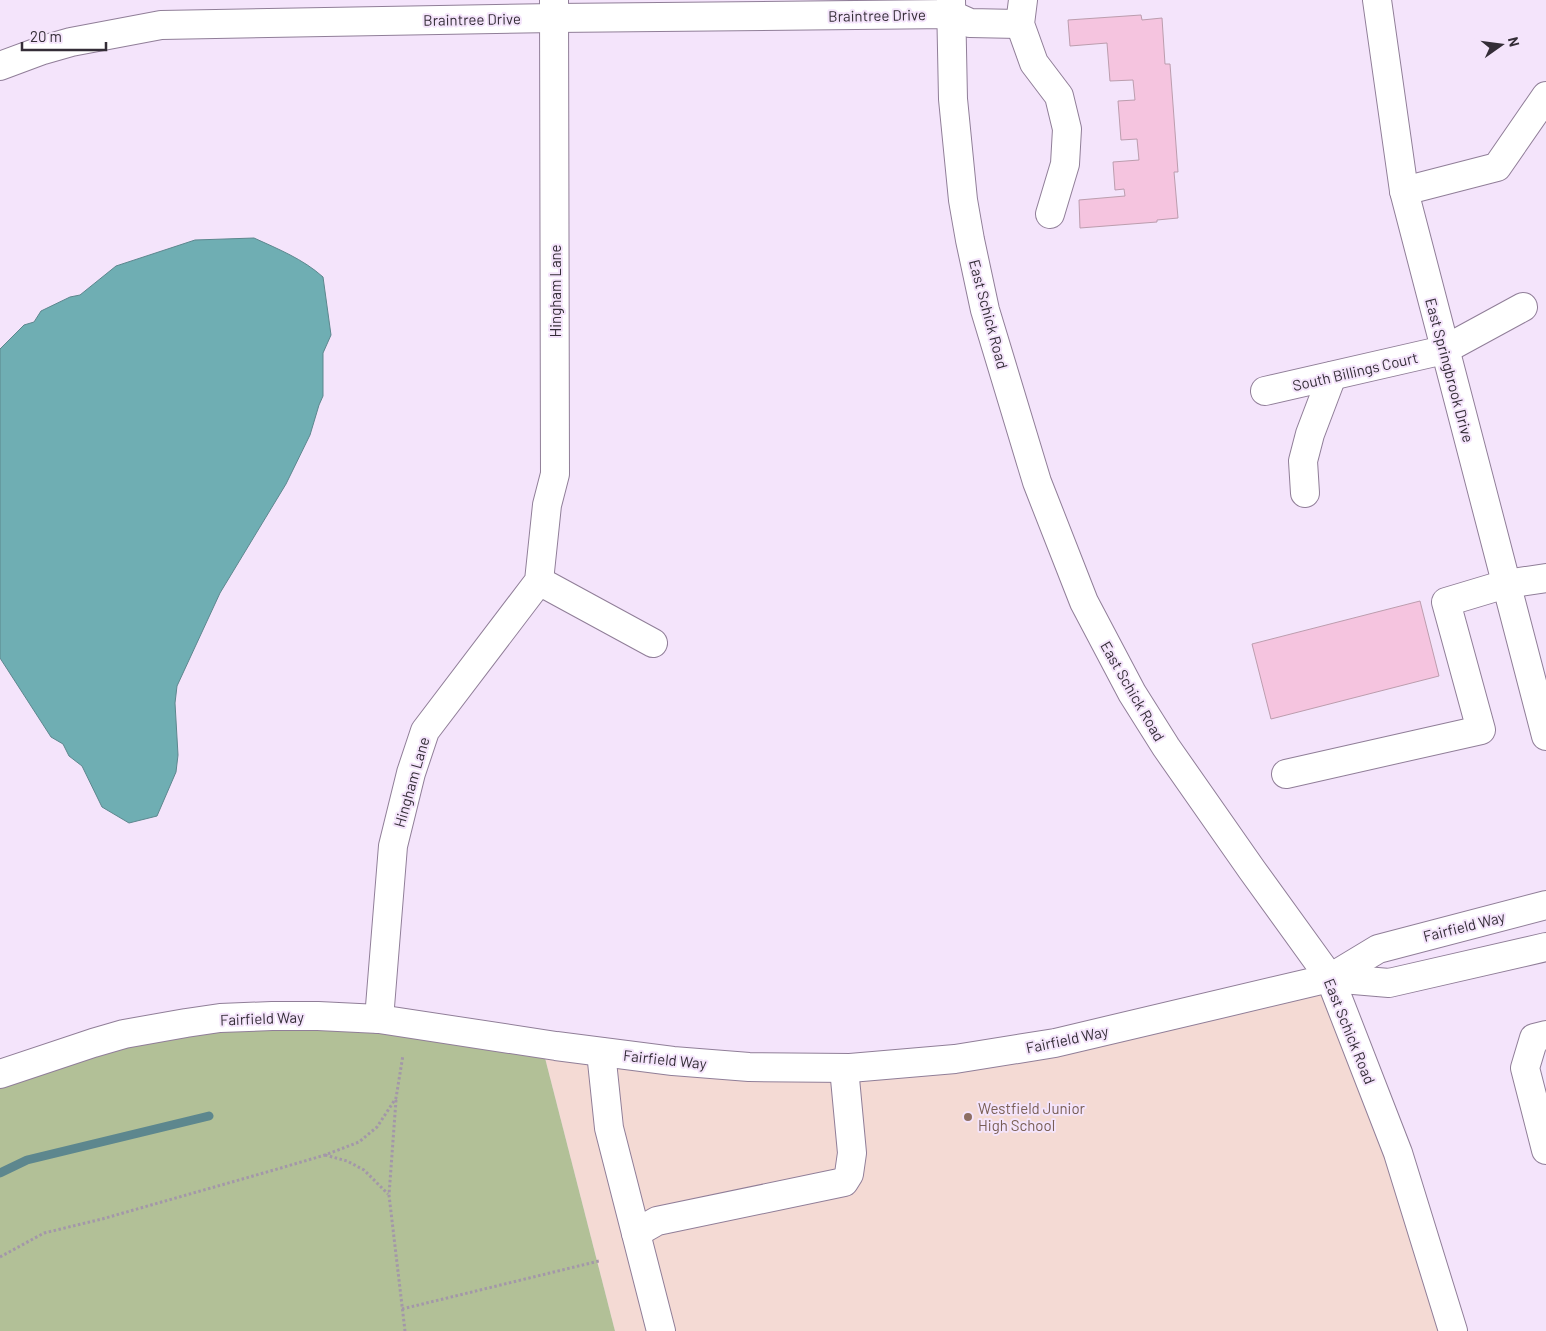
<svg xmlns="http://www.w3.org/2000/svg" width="1546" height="1331" viewBox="0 0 1546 1331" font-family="Barlow,sans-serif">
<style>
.education{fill:#f4dad4}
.green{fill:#b2c097}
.water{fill:#6faeb3;stroke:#5d878e}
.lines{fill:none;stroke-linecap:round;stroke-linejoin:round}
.stream{stroke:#5d878e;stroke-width:9}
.building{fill:#f5c4df;stroke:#bc9dae}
.minor-casing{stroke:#907e98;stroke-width:30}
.path{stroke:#a397a9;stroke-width:3;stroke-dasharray:2.5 2.5;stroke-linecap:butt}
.minor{stroke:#fff;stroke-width:28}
.education-dot{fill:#8d6e63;stroke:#f4e4fb;stroke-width:2}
.labels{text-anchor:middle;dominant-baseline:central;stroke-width:4;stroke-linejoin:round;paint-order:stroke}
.street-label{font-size:15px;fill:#342d37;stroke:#f4e4fb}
.education-label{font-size:15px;fill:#785e54;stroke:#f4e4fb;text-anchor:start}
</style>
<rect width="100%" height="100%" fill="#f4e4fb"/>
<path class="education" d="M1325,986L1393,1160L1442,1331H615L544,1054L841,1075Z"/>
<path class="green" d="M268,1025L411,1032L544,1054L615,1331H0V1085L169,1034Z"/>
<path class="water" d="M254,238C278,249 303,259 323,277L331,335L323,353V396L319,405L310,435L286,484L220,593L177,686L175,703L178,755L176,772L157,816L129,823L102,807L82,766L69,756L63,744L51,737L0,658V349L24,325L34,322L41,311L70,297L80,295L116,266L195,240Z"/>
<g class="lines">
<path class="stream" d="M0,1173L27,1160L209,1116"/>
</g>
<g class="building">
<path d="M1141,15L1142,20L1162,18L1165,64H1170L1178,172H1174L1178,218L1157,220V222L1080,228L1079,200L1125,196L1124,189L1115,190L1113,162L1139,160L1137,139L1121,140L1118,101L1135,100L1133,80L1110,81L1107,43L1070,46L1068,20Z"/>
<path d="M1420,601L1439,676L1271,719L1252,644Z"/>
</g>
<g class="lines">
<g class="minor-casing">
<g id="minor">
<path d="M951,0L953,99L963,200L970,240L985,310L1037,482L1084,602L1132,693L1166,747L1252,870L1330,978L1398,1153L1453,1331"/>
<path d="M1023,0L1020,24L1034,63L1059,96L1067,129L1065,164L1050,214"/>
<path d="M1377,0L1404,191L1546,736"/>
<path d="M0,66L43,50L71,42L161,25L555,18L950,14L970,23L1020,24"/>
<path d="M1404,191L1497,167L1546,96"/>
<path d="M1265,391L1444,350L1523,307"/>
<path d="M1305,493L1303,461L1310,434L1332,376"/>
<path d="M539,581L653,643"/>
<path d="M1286,774L1481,730L1446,602L1506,584L1546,578"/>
<path d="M1330,978L1389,983L1546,947"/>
<path d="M379,1019L393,846L411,773L425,731L539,581L547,505L555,474L554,0"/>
<path d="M1546,1035L1534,1038L1525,1068L1546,1150"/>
<path d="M601,1052L609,1128L661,1331"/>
<path d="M0,1074L93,1043L124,1034L186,1023L220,1018L272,1016H318L379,1019L556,1046L673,1061L749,1067L850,1068L955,1059L1055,1043L1330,978L1378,949L1546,905"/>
<path d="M636,1233L657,1221L844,1182L849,1174L852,1153L844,1068"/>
</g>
</g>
<g class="path">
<path d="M396,1100L389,1195L405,1331"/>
<path d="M325,1155L347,1161L364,1170L388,1194"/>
<path d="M0,1257L44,1233L102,1219L274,1170L325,1155L359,1142L377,1127L396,1098L403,1055"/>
<path d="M402,1309L599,1261"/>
</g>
<use href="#minor" class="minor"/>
</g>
<circle class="education-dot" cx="968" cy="1117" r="5"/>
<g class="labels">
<g class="street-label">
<text transform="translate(877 15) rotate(-1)">Braintree Drive</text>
<text transform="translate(472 19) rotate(-1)">Braintree Drive</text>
<text transform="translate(555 291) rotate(-90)">Hingham Lane</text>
<text transform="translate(989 314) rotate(75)">East Schick Road</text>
<text transform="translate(1450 370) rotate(75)">East Springbrook Drive</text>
<text transform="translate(1355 371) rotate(-13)">South Billings Court</text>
<text transform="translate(1133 691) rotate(60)">East Schick Road</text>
<text transform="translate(411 782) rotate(-74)">Hingham Lane</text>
<text transform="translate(1464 926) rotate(-14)">Fairfield Way</text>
<text transform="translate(262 1018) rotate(-2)">Fairfield Way</text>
<text transform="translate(1350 1031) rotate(68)">East Schick Road</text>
<text transform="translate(1067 1039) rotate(-12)">Fairfield Way</text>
<text transform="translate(665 1059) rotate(6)">Fairfield Way</text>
</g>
<g class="education-label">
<text x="978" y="1108">Westfield Junior<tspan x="978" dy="17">High School</tspan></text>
</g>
</g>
<g transform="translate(1501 45) rotate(76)" stroke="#f4e4fb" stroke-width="4" paint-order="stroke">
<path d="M0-4L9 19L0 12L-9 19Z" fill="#342d37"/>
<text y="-8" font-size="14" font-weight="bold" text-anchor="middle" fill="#342d37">N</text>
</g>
<path d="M22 42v8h84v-8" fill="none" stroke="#342d37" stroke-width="2.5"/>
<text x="30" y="42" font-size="15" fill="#342d37" stroke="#f4e4fb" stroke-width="4" paint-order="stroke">20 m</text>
</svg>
